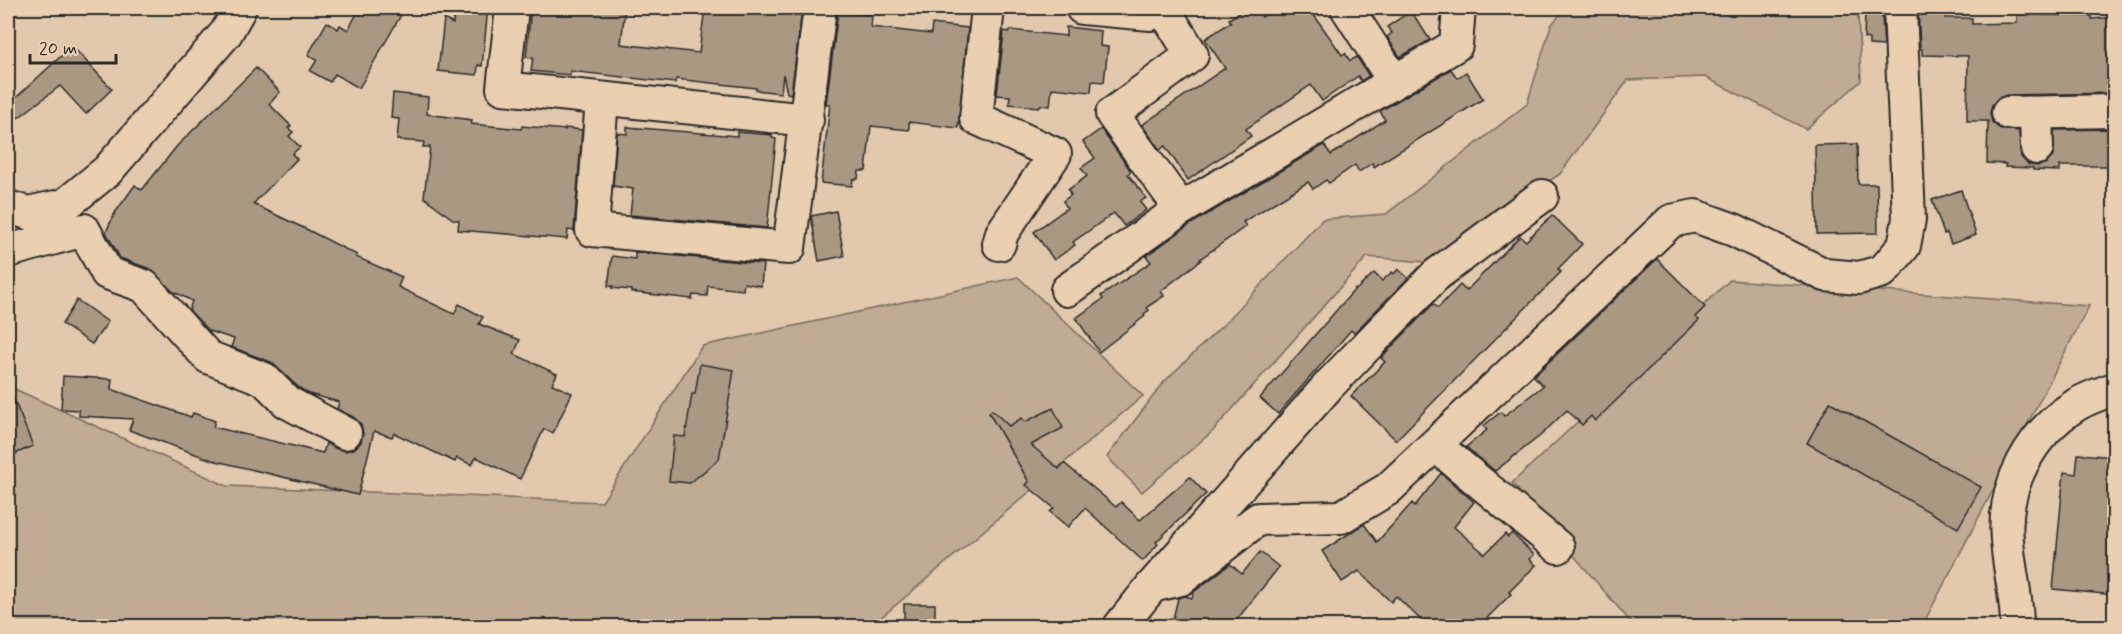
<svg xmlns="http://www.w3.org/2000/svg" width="2122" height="634" viewBox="0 0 2122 634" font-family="Mynerve,sans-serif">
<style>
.green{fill:#c1ab94;stroke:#766b60;stroke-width:1.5}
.building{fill:#aa9883;stroke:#2b2b2b;stroke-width:1.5}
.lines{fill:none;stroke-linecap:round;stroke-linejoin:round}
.minor-casing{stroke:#2b2b2b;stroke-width:36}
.minor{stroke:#eacfb1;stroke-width:32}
</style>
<rect width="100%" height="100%" fill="#e2c8ac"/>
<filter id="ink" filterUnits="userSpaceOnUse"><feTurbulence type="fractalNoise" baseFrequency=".0167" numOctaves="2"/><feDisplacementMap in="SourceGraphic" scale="12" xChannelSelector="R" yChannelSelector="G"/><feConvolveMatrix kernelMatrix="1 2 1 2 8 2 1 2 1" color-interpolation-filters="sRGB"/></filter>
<g filter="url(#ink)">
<g class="green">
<path d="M1566,8H1855L1858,13L1861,81L1806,129L1705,77L1628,80L1560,174L1425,262L1367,257L1213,431L1142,492L1107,457L1164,382L1226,322L1323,219L1386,214L1527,104L1551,25Z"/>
<path d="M1018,277L1143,396L871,626H8V386L227,486L602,502L702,346Z"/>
<path d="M1730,280L2089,306L1922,626H1634L1512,483Z"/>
</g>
<g class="building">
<path d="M360,8H405L359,88L335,74L330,82L310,71L317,60L308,55L327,22L338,29L340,25L348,30Z"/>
<path d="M454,8H488L482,66L478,65L477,75L438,71L444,19L453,24Z"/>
<path d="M531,8H625L621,44L699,53L705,8H776L802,10L791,94L787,93L783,74L781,93L756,90V88L676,79L675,83L570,71V75L531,71L533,58L526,57Z"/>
<path d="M1246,8H1256L1262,17L1276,8H1309L1342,55L1345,53L1350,61L1357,57L1369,76L1361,81L1358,76L1322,101L1311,85L1246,129L1251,136L1188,180L1165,146L1160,150L1142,125L1225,68L1205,39L1231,22L1229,19Z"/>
<path d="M1918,8H1945V18H1972V24L2017,23V14L2092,16V19L2115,17V93L2007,95L1998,98L1992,105L1990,113L1992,122L1999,128L2019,131L2021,157L2028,164L2037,166L2047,163L2053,156L2054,130L2115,129V166H2060V171L2033,170V168L2005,167L2006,164L1987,163L1988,121H1967L1968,56L1922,55V49H1920Z"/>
<path d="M1411,11L1430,40L1400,57L1387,37L1392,33L1387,27Z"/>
<path d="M838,12L872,15L871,27L931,34L932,24L968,28L958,128L909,122V130L871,126L866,171H859L858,179H853L852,186L821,183L830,104H826Z"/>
<path d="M1865,14L1882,15L1884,46L1869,45V39L1864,38Z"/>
<path d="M1066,27L1101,31L1100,46L1108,47L1104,82L1092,81L1091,92L1052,88L1050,106L1040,105L1039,107L1009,104L1010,96L997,95L1004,31L1010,32V30L1066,36Z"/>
<path d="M72,46L112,89L86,114L60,86L18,118L8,105Z"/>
<path d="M256,68L280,92L269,104L291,126L288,128L293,132L289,136L300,147L292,154L297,159L253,204L308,230L357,255L356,257L402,277L398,287L454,314L459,304L483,317L479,324L520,340L514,354L557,374L552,384L572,393L553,433L544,429L520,479L476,457L472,465L457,458L455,462L394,433L392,437L374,431L358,495L212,460L129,430L133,419L79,416V410L61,409L63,376L112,379L111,389L191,417L193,413L215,421L213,427L323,453L326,443L337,449L346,451L355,448L361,442L363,433L361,424L353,417L337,409L339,402L309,394L298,387L271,362L231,347L234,339L209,331L189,310L192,301L172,291L150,269L120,258L106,232L115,213L135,185L142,190L177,146Z"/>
<path d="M1451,69L1457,78L1466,72L1483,99L1374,167L1372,163L1359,172L1355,165L1329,183L1326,180L1313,189L1308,182L1243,222L1246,226L1200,259L1201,260L1161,291L1164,296L1147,307L1149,310L1144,314L1145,316L1099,352L1076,318L1103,299L1101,296L1151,262L1146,256L1191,224L1324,145L1331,155L1385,120L1380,111Z"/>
<path d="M393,93L428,97L427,114L472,120L471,124L521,129L522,126L565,130V128L582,130L574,231L568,230L567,239L458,230L459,220H454L424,197L430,147H423L424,142L397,140L399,119L391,118Z"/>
<path d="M627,127L737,136V132L772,135V138L776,139L767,228L630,215L633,189L613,186L617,133L627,134Z"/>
<path d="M1101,129L1131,171L1128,174L1146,198L1140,202L1146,210L1124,226L1114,213L1073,242L1075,245L1054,260L1034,232L1067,208L1063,201L1071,195L1068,190L1087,176L1081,168L1095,158L1083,142Z"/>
<path d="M1857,144L1858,184H1877L1878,233L1817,234L1815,145Z"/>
<path d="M1961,190L1976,235L1951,244L1947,233L1944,234L1932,200Z"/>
<path d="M836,211L844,256L819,261L811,216Z"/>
<path d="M1552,215L1582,244L1558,269L1561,272L1396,440L1351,396L1385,362L1381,358L1433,304L1438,308L1460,285L1466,291L1520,236L1526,241Z"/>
<path d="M635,252L763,264L761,286L744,283L743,290L708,286L707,296L693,295L692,299L631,292V290L612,288L613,286H608L612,256L635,259Z"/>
<path d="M1657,259L1705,307L1695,317L1699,320L1595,421L1591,416L1582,425L1567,410L1540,436L1495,471L1466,447L1487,430L1483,426L1501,412L1504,416L1543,386L1534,376Z"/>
<path d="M1398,269L1408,278L1354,333L1351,330L1278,414L1260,398L1355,289L1356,290L1374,273L1382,281L1392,272L1394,274Z"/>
<path d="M77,300L108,322L92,344L62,324Z"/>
<path d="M700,364L734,370L719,459L690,483L669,481L674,436L685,437L692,394H695Z"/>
<path d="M8,385L33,446L8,457Z"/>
<path d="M1830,402L1981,487L1958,528L1807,443Z"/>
<path d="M1053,408L1063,428L1031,445L1059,469L1064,463L1116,507L1121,502L1140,520L1190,477L1206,494L1156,542L1158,544L1143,561L1085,508L1068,527L1050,512L1054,508L1026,485L1029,482L989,413L992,410L1009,426L1022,418L1025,422Z"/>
<path d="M2078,454L2115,457V595L2053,589L2064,472L2076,474Z"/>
<path d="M1441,473L1474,502L1454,527L1485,554L1505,534L1508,537L1512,533L1534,555L1529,559L1536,565L1509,592L1511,594L1478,627H1428L1396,596L1391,602L1359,571L1342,582L1322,551L1364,524L1377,542L1412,503L1415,506Z"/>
<path d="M1260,552L1279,567L1231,627H1171L1178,598L1185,596L1192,598L1194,592L1230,564L1242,574Z"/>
<rect x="904" y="604" width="31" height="23"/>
</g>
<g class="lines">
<g class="minor-casing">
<g id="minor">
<path d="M512,8L503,88L807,120"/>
<path d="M988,8L976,118L1055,154L1002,233L999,244"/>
<path d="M1082,8L1151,14L1162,8"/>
<path d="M1163,8L1192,55L1112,114L1181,209"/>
<path d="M1347,8L1394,81"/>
<path d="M602,99L592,230L789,248L820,8"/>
<path d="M2008,113L2114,111"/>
<path d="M2036,113L2037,148"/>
<path d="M8,207L28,213L65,205L107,171L226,33L240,8"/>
<path d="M8,251L84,230L107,273L144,286L208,357L264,379L287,402L345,433"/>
<path d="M1067,290L1181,209L1456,45L1459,8"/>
<path d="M1435,445L1558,547"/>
<path d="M1152,586L1181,579L1258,519L1341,517L1388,489L1671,221L1695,216L1734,230L1825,275L1859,278L1883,271L1904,246L1909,219L1900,8"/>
<path d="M1120,626L1152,586L1330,384L1436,275L1542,196"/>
<path d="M2017,626C2017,597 2009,569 2007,540C2002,486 2031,433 2076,405C2087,398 2102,393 2114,389"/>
</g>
</g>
<use href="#minor" class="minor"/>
</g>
</g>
<rect width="2122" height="634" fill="none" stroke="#eacfb1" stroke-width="30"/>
<rect x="15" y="15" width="2092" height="604" fill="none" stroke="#2b2b2b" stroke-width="2" filter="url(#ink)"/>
<path d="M30 54v9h86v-9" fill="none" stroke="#2b2b2b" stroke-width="3"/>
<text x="39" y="54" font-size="18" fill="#2b2b2b" stroke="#eacfb1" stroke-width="4.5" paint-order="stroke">20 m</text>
</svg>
